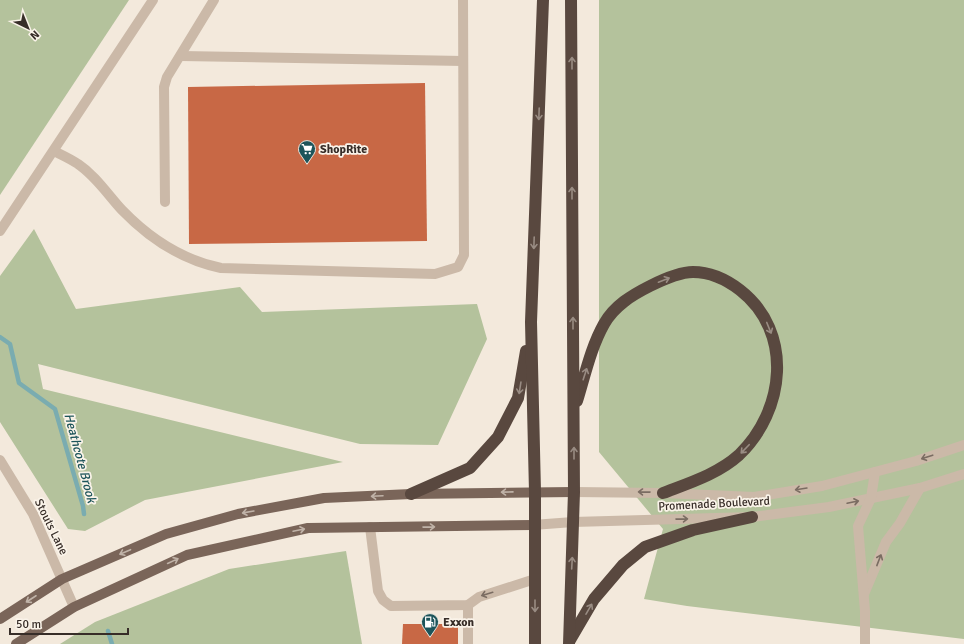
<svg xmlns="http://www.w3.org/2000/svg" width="964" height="644" viewBox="0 0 964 644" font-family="Signika,sans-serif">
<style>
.green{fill:#b4c29c}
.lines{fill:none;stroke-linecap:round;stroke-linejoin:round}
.stream{stroke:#7aacb0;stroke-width:4.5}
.building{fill:#c86845}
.minor{stroke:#cbb9a8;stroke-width:10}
.major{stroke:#7a6559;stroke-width:10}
.highway{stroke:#59483f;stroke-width:12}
.oneway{stroke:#998c83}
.oneway2{stroke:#7a6c62}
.oneway3{stroke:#c0b3a8}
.labels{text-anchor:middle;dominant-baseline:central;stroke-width:3.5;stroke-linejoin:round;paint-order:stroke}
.poi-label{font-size:12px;font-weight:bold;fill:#372d28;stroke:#faf3e9;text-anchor:start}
.street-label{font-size:12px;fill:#372d28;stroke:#faf3e9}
.water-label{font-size:13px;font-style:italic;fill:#1d545a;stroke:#faf3e9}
</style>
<rect width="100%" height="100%" fill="#f3e9dc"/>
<g class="green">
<path d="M0,0H129L0,195Z"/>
<path d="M599,0H964V639L687,606L644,599L663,529L599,452Z"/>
<path d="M34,229L76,309L240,287L262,312L477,304L487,339L438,445L360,444L38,364L43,389L343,462L145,500L85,531L68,529L0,422V276Z"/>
<path d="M346,551L362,644H60L95,622L229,569Z"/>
</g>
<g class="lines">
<g class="stream">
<path d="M0,337L10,344L19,383L55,409L83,506L84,514"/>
<path d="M108,631L112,644"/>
</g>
</g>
<g class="building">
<path d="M425,83L427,241L189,244L188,87Z"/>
<path d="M403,624H458V644H402Z"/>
</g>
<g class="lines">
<g class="minor">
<path d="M181,56L463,61"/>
<path d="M54,151C62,155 71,159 78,164C96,176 108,195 122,210C150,239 182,260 221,268L435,274L458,267L464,255L463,0"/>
<path d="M165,202L164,87L167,77L214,0"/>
<path d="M0,231L153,0"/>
<path d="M0,460L33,514L74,607"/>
<path d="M574,492L663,493L754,497L822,486L916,461L964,445"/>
<path d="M533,525L573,522L752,517L829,507L920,488L964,474"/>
<path d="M370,527L378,591L383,600L391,606L468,605L479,597L535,579"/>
<path d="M864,594L886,542L900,523L920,488"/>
<path d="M468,605V644"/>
<path d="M865,644V611L858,526L871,498L875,472"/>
</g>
<g class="major">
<path d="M0,619L62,579L166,534L238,514L324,498L411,494L574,492"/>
<path d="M16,644L74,607L187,555L308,528L533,525"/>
</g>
<g class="highway">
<path d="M577,401C585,375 591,347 604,324C614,306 632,295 650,286C662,280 679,272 693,272C710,272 727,280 740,290C794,332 785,411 739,455C718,474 689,483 663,493"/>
<path d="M411,494L470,468L498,437L518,398L526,351"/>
<path d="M570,640L594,599L623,565L645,547L693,530L752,517"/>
<path d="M535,644V492L531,322L543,0"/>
<path d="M569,644L574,492L571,0"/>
</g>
</g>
<defs><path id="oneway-shaft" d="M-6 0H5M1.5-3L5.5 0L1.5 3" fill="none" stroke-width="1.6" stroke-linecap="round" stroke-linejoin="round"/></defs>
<g class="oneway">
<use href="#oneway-shaft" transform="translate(572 63) rotate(-90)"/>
<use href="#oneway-shaft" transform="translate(539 114) rotate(92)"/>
<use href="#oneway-shaft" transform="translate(572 193) rotate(-90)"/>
<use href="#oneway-shaft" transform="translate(534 243) rotate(92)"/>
<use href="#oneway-shaft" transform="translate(664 280) rotate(-21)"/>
<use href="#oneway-shaft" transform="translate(573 323) rotate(-90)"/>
<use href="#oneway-shaft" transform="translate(769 328) rotate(68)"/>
<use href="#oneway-shaft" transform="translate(585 374) rotate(-72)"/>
<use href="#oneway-shaft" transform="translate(520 388) rotate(99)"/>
<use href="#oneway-shaft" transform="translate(745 449) rotate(134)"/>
<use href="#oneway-shaft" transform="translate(574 453) rotate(-90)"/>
<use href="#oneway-shaft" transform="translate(572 563) rotate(-87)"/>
<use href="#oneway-shaft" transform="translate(535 606) rotate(90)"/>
<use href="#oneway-shaft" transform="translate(589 609) rotate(-60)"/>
</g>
<g class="oneway2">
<use href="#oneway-shaft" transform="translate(927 457) rotate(162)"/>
<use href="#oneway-shaft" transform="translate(801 489) rotate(171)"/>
<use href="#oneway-shaft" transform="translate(644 492) rotate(-179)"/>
<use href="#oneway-shaft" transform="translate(853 502) rotate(-12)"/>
<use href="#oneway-shaft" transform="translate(682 519) rotate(-1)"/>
<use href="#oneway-shaft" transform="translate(879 560) rotate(-69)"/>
<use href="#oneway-shaft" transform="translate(487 594) rotate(163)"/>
</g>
<g class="oneway3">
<use href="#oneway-shaft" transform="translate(507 492) rotate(179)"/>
<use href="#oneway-shaft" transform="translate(377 496) rotate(177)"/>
<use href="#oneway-shaft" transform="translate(248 512) rotate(170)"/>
<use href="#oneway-shaft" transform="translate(429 527) rotate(-1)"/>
<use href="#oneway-shaft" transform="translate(299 530) rotate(-12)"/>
<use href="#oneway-shaft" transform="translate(125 552) rotate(157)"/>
<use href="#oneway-shaft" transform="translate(173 561) rotate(-25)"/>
<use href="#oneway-shaft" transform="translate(31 599) rotate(147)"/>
</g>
<defs>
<g id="supermarket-pin" transform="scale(0.9)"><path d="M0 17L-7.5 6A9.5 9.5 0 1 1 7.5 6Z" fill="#1d545a" stroke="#faf3e9"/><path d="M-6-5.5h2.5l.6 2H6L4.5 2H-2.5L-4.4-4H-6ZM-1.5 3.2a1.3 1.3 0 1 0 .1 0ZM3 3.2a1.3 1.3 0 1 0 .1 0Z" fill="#fff"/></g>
<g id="fuel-pin" transform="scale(0.9)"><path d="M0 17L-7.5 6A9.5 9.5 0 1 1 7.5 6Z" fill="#1d545a" stroke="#faf3e9"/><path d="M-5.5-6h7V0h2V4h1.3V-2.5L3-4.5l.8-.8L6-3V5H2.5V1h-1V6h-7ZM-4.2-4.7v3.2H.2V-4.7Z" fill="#fff"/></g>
</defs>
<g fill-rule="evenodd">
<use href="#supermarket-pin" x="307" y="149"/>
<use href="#fuel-pin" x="430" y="622"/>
</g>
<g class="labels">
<g class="poi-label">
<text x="320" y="149">ShopRite</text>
<text x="443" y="622">Exxon</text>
</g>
<g class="street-label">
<text transform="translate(714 504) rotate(-3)">Promenade Boulevard</text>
<text transform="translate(51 527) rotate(64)">Stouts Lane</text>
</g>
<g class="water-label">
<text transform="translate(80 458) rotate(75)">Heathcote Brook</text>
</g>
</g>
<g transform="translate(28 28) rotate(137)" stroke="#faf3e9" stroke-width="3" paint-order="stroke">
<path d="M0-3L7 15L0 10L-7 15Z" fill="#372d28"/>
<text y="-6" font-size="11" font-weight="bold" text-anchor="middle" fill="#372d28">N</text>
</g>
<path d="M10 628v6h118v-6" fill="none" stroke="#372d28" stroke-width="2"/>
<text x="16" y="628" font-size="12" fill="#372d28" stroke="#faf3e9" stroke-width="3" paint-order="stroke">50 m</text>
</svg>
